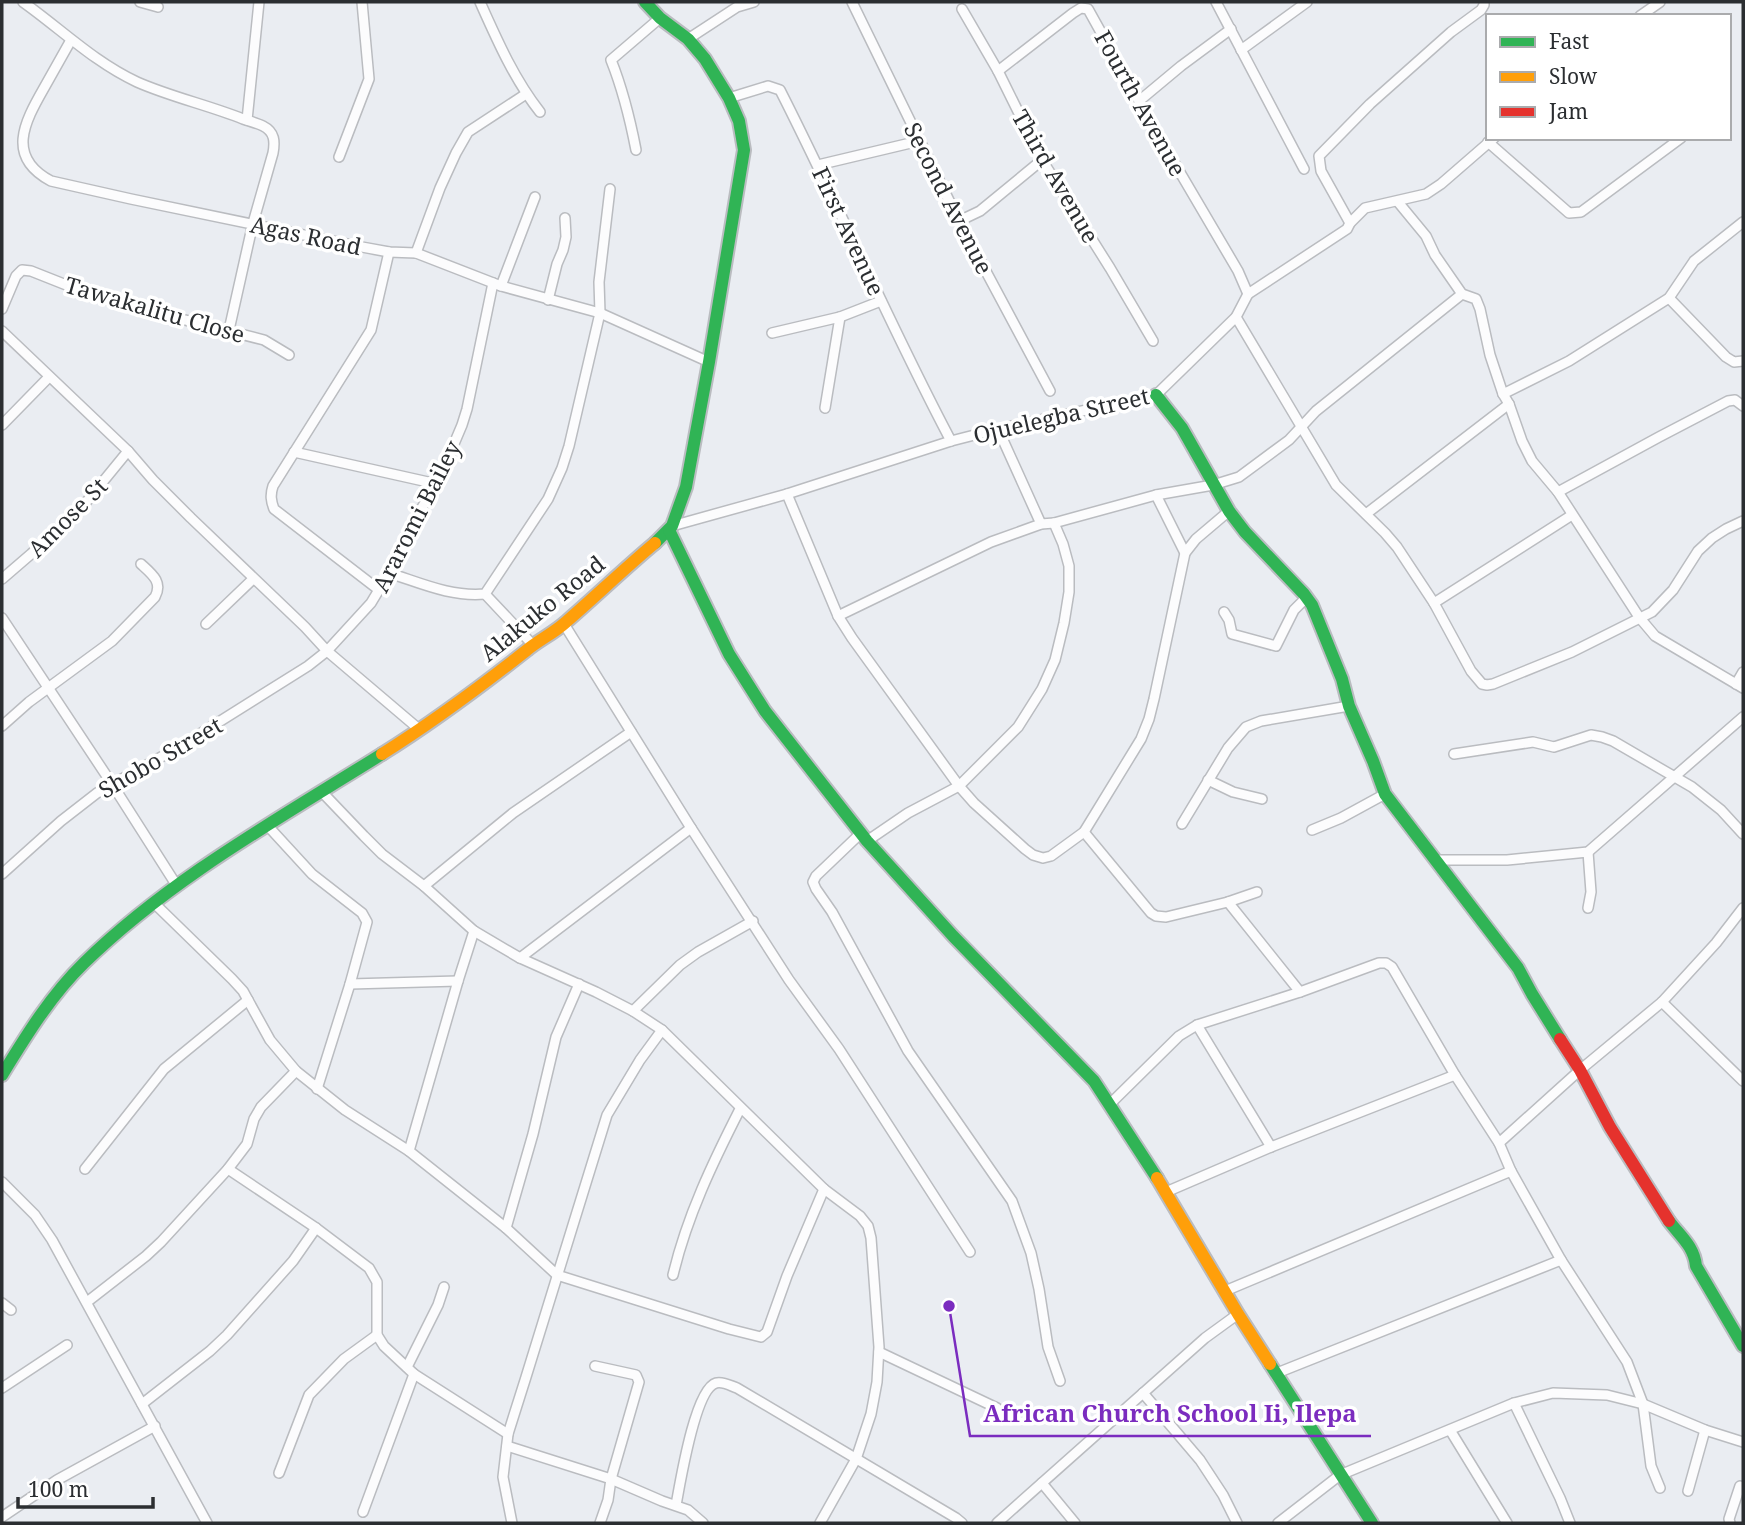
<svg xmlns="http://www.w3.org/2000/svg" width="1745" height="1525" viewBox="0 0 1745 1525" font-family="'Noto Serif',serif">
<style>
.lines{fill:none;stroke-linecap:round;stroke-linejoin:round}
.street-casing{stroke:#babcc0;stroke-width:12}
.fast-casing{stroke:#babcc0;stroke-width:16}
.slow-casing{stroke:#babcc0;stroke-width:16}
.jam-casing{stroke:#babcc0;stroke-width:16}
.street{stroke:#fcfcfd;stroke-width:9}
.fast{stroke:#30b455;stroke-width:12}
.slow{stroke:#ff9f0a;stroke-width:12}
.jam{stroke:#e5322d;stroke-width:12}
.labels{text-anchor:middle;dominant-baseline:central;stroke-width:7;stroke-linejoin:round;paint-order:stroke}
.street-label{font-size:23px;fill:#2b2e31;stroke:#fff}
.leader{fill:none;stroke:#7b2cbf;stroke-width:2.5}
.callout-dot{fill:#7b2cbf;stroke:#fff;stroke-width:2.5}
.callout-label{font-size:24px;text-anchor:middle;font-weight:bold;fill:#7b2cbf;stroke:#fff;stroke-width:7;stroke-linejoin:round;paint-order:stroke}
</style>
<rect width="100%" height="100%" fill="#eaedf2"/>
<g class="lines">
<g class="street-casing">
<g id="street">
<path d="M23,2C61,29 94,62 137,82C171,97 208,105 243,119C249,121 257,123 263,126C275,132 275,142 273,153L253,223L229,330"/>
<path d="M140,2L158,7"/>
<path d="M480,2C497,40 514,79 540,112"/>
<path d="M852,2L959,221L1050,391"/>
<path d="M1216,2L1304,169"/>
<path d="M962,9L998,71L1042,160L1110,268L1153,341"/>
<path d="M1640,16L1660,2"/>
<path d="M688,39L737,7L754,2"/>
<path d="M71,40C62,56 53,72 44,88C24,123 6,157 51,181L131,199L362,247L389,252L416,253L501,286L600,313L709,362"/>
<path d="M1241,50L1307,2"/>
<path d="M998,71L1073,13L1081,8L1088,9L1158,135L1238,271L1248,294"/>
<path d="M729,98L768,86L780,90C839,206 890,326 951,441"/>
<path d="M1139,101L1181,66L1231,29"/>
<path d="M247,120L259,2"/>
<path d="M1488,142L1569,213L1581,212L1681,138"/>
<path d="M636,150C630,119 623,90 611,60L660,18"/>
<path d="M339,157L369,79L362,2"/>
<path d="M818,165L919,141"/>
<path d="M1398,202L1426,236L1435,255L1462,294L1476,299L1480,309L1490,355L1503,394L1509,404L1522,441L1532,461L1558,492L1639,617L1655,636L1743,688"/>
<path d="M959,221L980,211L1042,160"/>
<path d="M1350,223L1321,171L1319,156L1370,104L1451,32L1481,10L1484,5V2"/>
<path d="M416,253L440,188L456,153L468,132L526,94"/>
<path d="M501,286L535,197"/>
<path d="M1669,298L1726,357L1734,362L1743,361"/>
<path d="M548,300L557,264L563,250L566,237L565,218"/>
<path d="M2,309L16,276L22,270L31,271L84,292L122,304L264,340L289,355"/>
<path d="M1236,317L1336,485L1385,533L1397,547L1434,603L1471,671L1482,684L1487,685L1493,684L1572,652L1652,612L1673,590L1698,551L1712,538L1726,529L1743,521"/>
<path d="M2,331L128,451L153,480L191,518L305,627L327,651L420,730"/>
<path d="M772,333L840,317L881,301"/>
<path d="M1503,394L1569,361L1669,298L1694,261L1743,222"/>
<path d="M825,408L840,317"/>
<path d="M2,425L49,377"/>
<path d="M998,429L1041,524"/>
<path d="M294,452L437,484"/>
<path d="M1558,492L1659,437L1728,401L1735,400L1743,406"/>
<path d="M787,494L838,616L852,638L959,786L974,803L1025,849L1033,855L1043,858L1051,856L1084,832L1141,739L1149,719L1154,699L1185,553L1196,539L1229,511"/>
<path d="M1156,495L1185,553"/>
<path d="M1366,514L1509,404"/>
<path d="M672,526L787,494L951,441L998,429L1156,395L1236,317L1248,294L1347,229L1350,223L1365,208L1426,194L1441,184L1494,138"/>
<path d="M389,573C421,583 450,597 485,594L548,499L562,468L569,446L600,313L599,282L610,189"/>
<path d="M2,579L31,554L83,506L128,451"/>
<path d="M379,590L274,509C271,501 270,495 273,486L371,330L389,252"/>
<path d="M485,594L533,645"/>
<path d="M1434,603L1572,515"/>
<path d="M1224,612L1229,620L1232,634L1276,646L1294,610L1307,597"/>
<path d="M838,616L991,542L1041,524L1054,523L1156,495L1213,485L1239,477L1289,440L1316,411L1462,294"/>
<path d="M2,618L112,784L177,886"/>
<path d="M206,624L253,579"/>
<path d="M564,624L691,828L789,980L839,1049L970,1252"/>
<path d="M1736,684L1743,672"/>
<path d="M2,726L29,702L112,641L155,597C163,582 152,574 141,564"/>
<path d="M1454,754L1533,742L1554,747L1591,735L1602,737L1613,741L1692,787L1721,810L1743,834"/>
<path d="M1208,780L1233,792L1262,799"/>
<path d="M321,791L364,836L382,854L424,886L474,931L520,958L596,992L633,1011L662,1030L824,1189L860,1216L868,1226L871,1238L879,1347L877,1382L871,1414L856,1459L820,1523"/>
<path d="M1182,824L1228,748L1246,727L1261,721L1349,706"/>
<path d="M267,825L312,874L362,913L367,922L350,984L317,1089"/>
<path d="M1312,830L1341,818L1385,794"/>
<path d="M1084,832L1151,913L1156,916L1166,917L1228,902L1257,892"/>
<path d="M861,833L816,876L813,882L816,889L832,912L908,1051L1012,1201L1031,1253L1039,1289L1048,1347L1060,1381"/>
<path d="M867,841L908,813L959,786L1018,727L1042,689L1055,660L1064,623L1069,592V566L1063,544L1054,523"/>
<path d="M1436,860H1507L1588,852L1743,717"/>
<path d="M2,874L61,821L97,793L179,747L308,666L327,651L371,603L389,573L416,517L437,484L462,425L467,409L493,283"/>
<path d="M424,886L513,813L631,732"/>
<path d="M1228,902L1300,992"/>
<path d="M154,903L232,979L243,991L270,1040L296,1071L345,1110L409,1151L506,1228L557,1275L729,1329L761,1337L767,1332L787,1276L824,1189"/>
<path d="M1588,908L1591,892L1588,852"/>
<path d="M520,958L691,828"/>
<path d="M350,984L458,981"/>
<path d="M1662,1002L1743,1081"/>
<path d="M633,1011L680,965L698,952L753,921"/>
<path d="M1197,1025L1271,1147"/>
<path d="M1110,1104L1179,1036L1197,1025L1300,992L1379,963H1386L1392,967L1455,1075L1499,1143L1511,1171L1561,1260L1627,1362L1643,1404L1651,1466L1660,1488"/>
<path d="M1499,1143L1580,1070L1662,1002L1716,943L1743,908"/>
<path d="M409,1151L458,981L474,931"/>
<path d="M85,1169L164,1069L248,1000"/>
<path d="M228,1169L316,1228L369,1268L377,1282V1335L384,1346L414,1374L508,1434"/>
<path d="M2,1182L35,1215L52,1240L207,1523"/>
<path d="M1166,1192L1271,1147L1455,1075"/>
<path d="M506,1228L533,1134L556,1037L579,984"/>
<path d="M673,1275C687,1216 713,1162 740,1109"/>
<path d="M1225,1291L1511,1171"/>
<path d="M87,1302L146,1256L161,1242L228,1169L247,1144L254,1119L261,1107L296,1071"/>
<path d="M2,1303L11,1310"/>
<path d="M879,1352L997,1408"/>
<path d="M595,1366L636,1375L639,1382L611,1479L608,1500L600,1523"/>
<path d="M407,1367L438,1305L444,1287"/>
<path d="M1277,1373L1561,1260"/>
<path d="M2,1388L67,1345"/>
<path d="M1143,1393L1200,1460L1223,1495L1237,1523"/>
<path d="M1514,1403L1560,1498L1570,1523"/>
<path d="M142,1404L210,1351L227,1335L293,1261L316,1228"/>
<path d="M1450,1430L1507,1523"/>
<path d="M507,1446L611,1479L662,1501L688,1510L703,1523"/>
<path d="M279,1473L309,1395L344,1359L377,1335"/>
<path d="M1042,1483L1075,1523"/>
<path d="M1688,1491L1705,1430"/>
<path d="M676,1505C680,1484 695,1389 716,1383C723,1381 731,1386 737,1388L956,1518L962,1523"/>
<path d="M363,1512L414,1374"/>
<path d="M2,1517L57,1480L155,1426"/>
<path d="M512,1523L503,1477L508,1434L526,1377L607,1115L640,1060L662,1030"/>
<path d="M997,1523L1205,1338L1238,1314"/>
<path d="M1278,1523L1340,1475L1514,1403L1553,1393L1607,1395L1643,1404L1705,1430L1743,1442"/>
<path d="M1730,1523L1729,1519L1740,1486"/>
</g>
</g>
<g class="fast-casing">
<g id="fast">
<path d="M645,2L660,18L688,39L705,59L729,98L739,121L744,150L709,362L686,487L672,526L655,543"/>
<path d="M1156,395L1182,428L1229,511L1245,532L1304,594L1312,605L1342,679L1349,706L1373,761L1385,794L1518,968L1532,994L1560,1039"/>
<path d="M669,530L729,654L765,711L867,841L953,936L1094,1081L1157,1178"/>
<path d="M2,1075C26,1036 51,995 84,963C171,878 280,818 382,754"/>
<path d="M1669,1221C1680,1236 1694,1246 1696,1266L1743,1346"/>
<path d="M1270,1364L1372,1523"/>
</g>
</g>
<g class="slow-casing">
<g id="slow">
<path d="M382,754C433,722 480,687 527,650C539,640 554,633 566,622C596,596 625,568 655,543"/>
<path d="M1157,1178L1238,1314L1270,1364"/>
</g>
</g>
<g class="jam-casing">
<path id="jam" d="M1560,1039L1580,1070L1610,1127L1669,1221"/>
</g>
<use href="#street" class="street"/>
<use href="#fast" class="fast"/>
<use href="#slow" class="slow"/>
<use href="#jam" class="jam"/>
</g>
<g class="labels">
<g class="street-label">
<text transform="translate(1141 103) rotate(61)">Fourth Avenue</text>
<text transform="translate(1056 176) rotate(60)">Third Avenue</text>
<text transform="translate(949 198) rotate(63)">Second Avenue</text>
<text transform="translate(849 231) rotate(65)">First Avenue</text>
<text transform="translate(306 235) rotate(12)">Agas Road</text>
<text transform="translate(155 309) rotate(16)">Tawakalitu Close</text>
<text transform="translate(1061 415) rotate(-13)">Ojuelegba Street</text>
<text transform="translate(416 516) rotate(-63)">Araromi Bailey</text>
<text transform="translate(67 517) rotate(-45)">Amose St</text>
<text transform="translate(542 608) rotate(-39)">Alakuko Road</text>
<text transform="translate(160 757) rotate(-30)">Shobo Street</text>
</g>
</g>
<path class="leader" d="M949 1306L970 1436H1371"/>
<circle class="callout-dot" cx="949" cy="1306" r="7"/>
<g class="callout-label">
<text x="1170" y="1422">African Church School Ii, Ilepa</text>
</g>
<rect width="1745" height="1525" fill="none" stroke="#2b2e31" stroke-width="7"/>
<rect x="1486" y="14" width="245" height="126" fill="#ffffff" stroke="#aaabad" stroke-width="2"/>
<rect x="1500" y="37" width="35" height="10" fill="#30b455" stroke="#aaabad" stroke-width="2"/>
<text x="1549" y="49" font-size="21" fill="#2b2e31">Fast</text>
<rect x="1500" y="72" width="35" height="10" fill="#ff9f0a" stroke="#aaabad" stroke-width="2"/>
<text x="1549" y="84" font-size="21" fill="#2b2e31">Slow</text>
<rect x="1500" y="107" width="35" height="10" fill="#e5322d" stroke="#aaabad" stroke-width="2"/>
<text x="1549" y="119" font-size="21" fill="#2b2e31">Jam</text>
<path d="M18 1497v10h135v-10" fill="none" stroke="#2b2e31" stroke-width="3.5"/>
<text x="28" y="1497" font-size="21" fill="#2b2e31" stroke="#ffffff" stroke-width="5" paint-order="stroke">100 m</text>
</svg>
